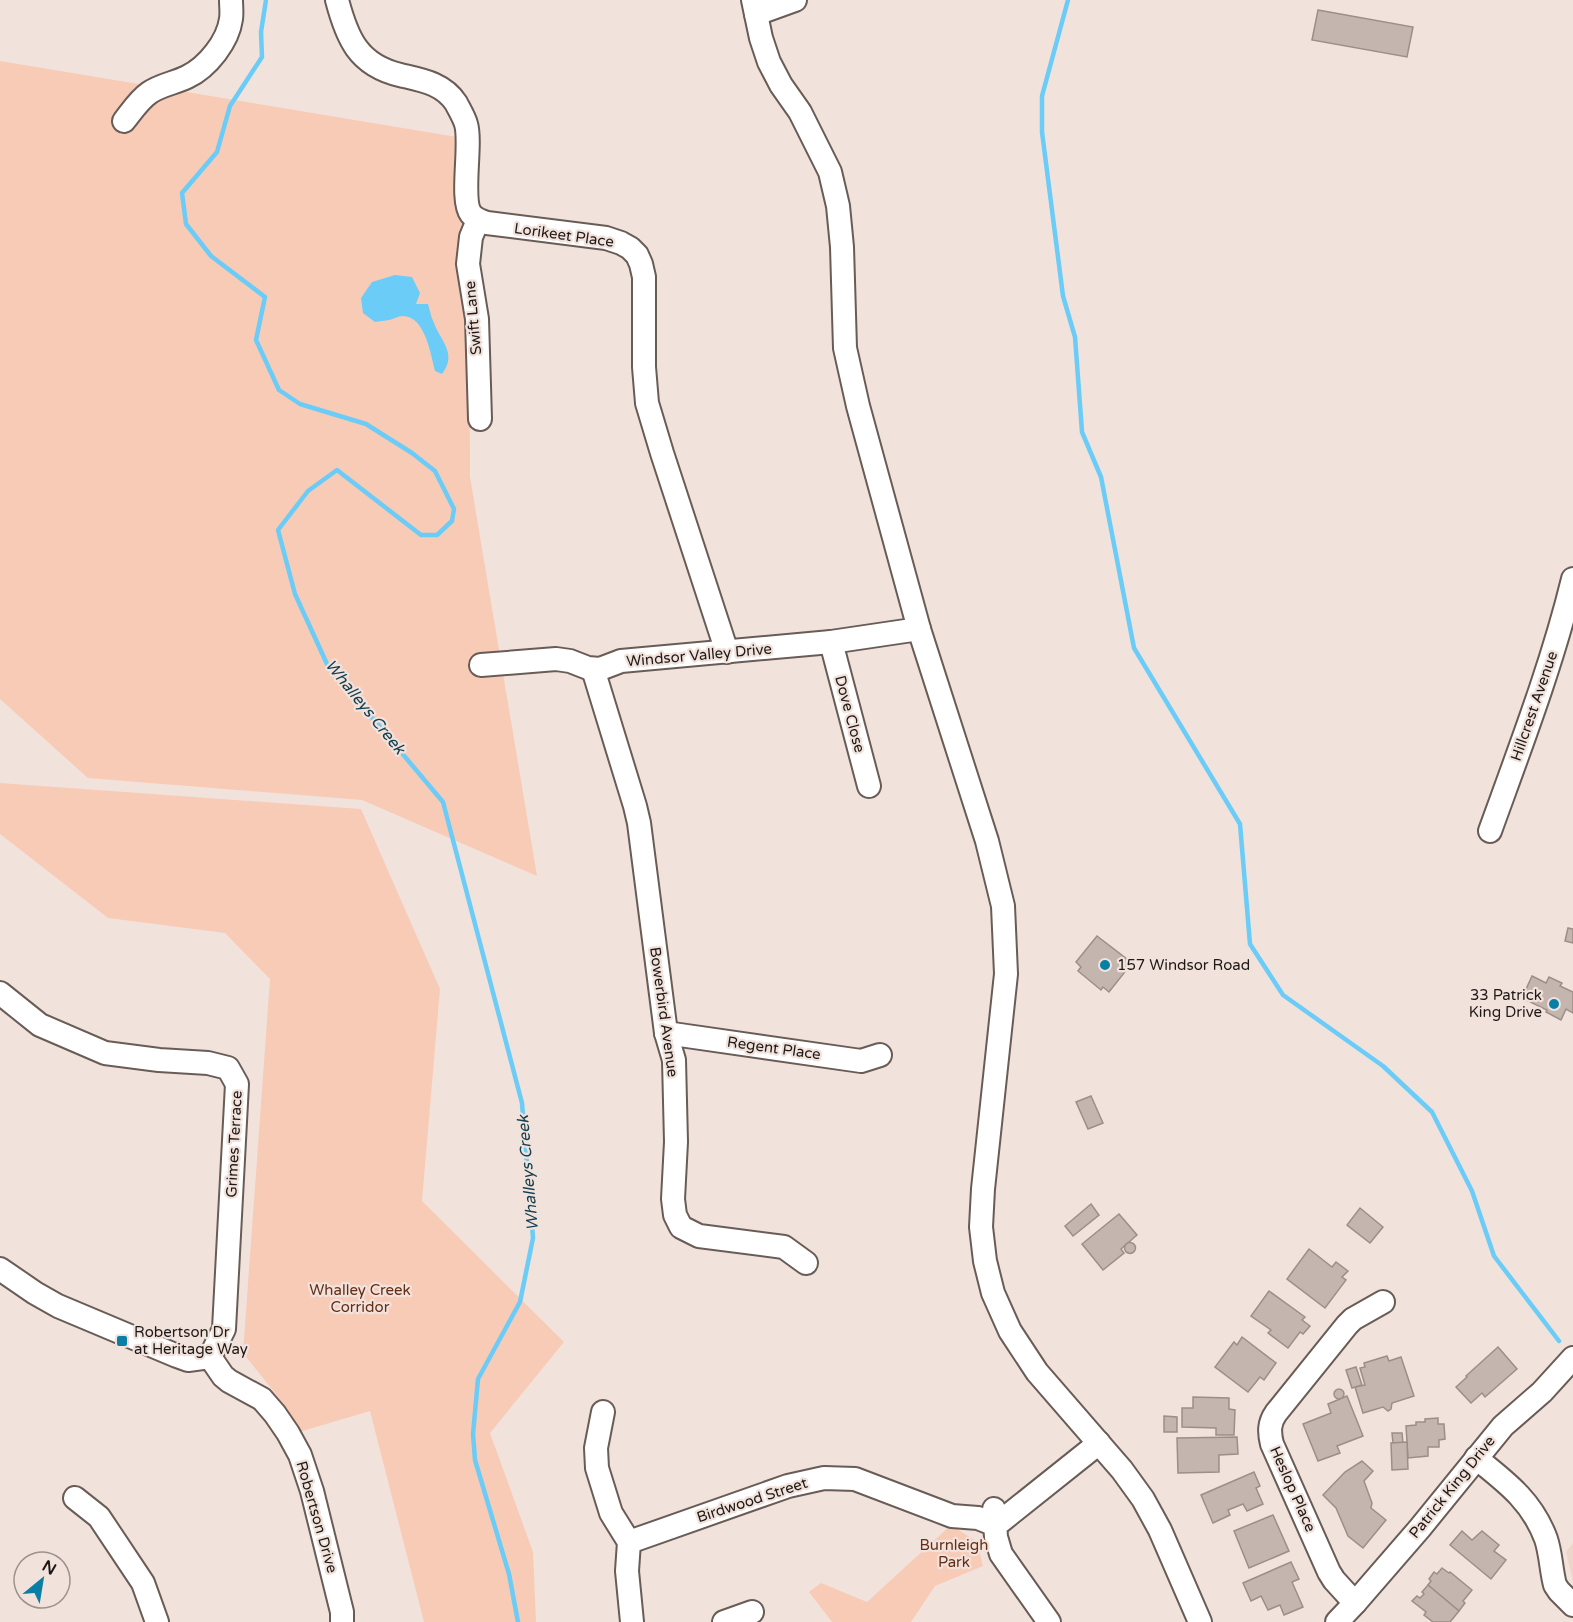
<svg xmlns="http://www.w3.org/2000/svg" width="1573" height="1622" viewBox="0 0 1573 1622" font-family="'Varela Round',sans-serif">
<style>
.built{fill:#edd5cb}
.green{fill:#f8cbb7}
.water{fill:#6accf7}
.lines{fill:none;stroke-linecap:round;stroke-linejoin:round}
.stream{stroke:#6accf7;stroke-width:4.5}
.building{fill:#c4b5af;stroke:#9c8e88;stroke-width:1.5}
.minor-casing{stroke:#695c56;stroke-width:26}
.minor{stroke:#fff;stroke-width:22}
.poi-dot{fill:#097fa6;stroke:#f2e2dc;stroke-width:2}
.labels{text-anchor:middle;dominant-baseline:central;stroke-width:4.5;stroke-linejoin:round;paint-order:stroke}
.street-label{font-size:15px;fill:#1e1916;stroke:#f2e2dc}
.poi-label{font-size:15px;fill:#1e1916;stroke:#f2e2dc;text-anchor:start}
.park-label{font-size:15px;fill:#632e15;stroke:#f2e2dc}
.water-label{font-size:16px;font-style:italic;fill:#144051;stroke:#f2e2dc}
</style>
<rect width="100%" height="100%" fill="#f2e2dc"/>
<path class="built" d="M1573,1543V1582L1566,1552Z"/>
<g class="green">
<path d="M0,61L469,139L470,477L537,876L362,800L88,778L0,699Z"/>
<path d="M0,783L361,809L440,989L422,1201L564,1342L490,1433L533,1552L536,1622H424L370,1411L299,1432L283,1403L243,1353L270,979L225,933L108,918L0,834Z"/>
<path d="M951,1525L977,1542L983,1566L935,1586L911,1622H832L809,1592L821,1583L867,1602Z"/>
</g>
<path class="water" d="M395,275L412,277L420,293L416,304H428C430,311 431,317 434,323C440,340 458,354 442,374L435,371C431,355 425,316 403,316C398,316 394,319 389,320C385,321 379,321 375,322L363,313L361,298L372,282Z"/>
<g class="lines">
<g class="stream">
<path d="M266,0L261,32L262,57L230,106L217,152L182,193L186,224L211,256L265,297L256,340L279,390L300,404L366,424L412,453L435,471L454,509L452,521L437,535H421L337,470L308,491L278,530L295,594L327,664L443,802L522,1103L533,1238L520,1302L478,1379L473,1434L475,1460L509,1574L518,1622"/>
<path d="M1068,0L1042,96V132L1063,296L1075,337L1082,432L1101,477L1134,648L1240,824L1250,944L1283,995L1383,1066L1432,1112L1472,1191L1494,1256L1559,1341"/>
</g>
</g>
<g class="building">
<path d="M1318,10L1413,27L1407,57L1312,40Z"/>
<path d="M1568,928L1573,929V943L1565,941Z"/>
<path d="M1097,936L1132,963L1109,992L1103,987L1101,990L1078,971L1081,967L1076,962Z"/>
<path d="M1532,976L1546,983L1549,977L1562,983L1560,986L1573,992V1013L1566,1009L1561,1020L1546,1012L1547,1010L1522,998Z"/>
<path d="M1091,1096L1103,1123L1088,1129L1076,1102Z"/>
<path d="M1091,1204L1099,1215L1073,1236L1065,1226Z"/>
<path d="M1360,1208L1383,1227L1370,1243L1347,1225Z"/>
<path d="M1119,1214L1137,1235L1121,1249L1124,1253L1103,1270L1082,1244Z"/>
<circle cx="1130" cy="1248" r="5.5"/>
<path d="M1309,1249L1332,1267L1336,1262L1348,1271L1342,1277L1346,1280L1325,1308L1287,1279Z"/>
<path d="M1269,1291L1305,1317L1302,1320L1310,1326L1303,1334L1300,1332L1288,1348L1268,1333L1271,1330L1251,1316Z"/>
<path d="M1242,1337L1276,1363L1264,1380L1260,1377L1248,1392L1215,1367L1234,1342L1237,1345Z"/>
<path d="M1498,1347L1517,1369L1485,1397L1482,1393L1471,1403L1456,1387L1467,1377L1466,1376Z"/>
<path d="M1387,1356L1389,1361L1401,1357L1414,1396L1392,1403L1391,1409L1388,1411L1383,1407L1363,1413L1355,1387L1365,1385L1360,1368L1365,1367L1364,1363Z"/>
<path d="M1356,1367L1362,1385L1352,1388L1346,1370Z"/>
<circle cx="1339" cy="1394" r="5"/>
<path d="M1347,1396L1363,1436L1337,1446L1340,1453L1318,1461L1303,1424L1331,1413L1328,1404Z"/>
<path d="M1193,1397L1229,1398V1409L1235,1410L1234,1435H1216V1428L1182,1427V1408H1193Z"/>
<path d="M1164,1416L1177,1417V1432H1164Z"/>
<path d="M1438,1418V1424H1444L1445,1439L1439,1440V1447H1428V1456L1408,1458L1406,1426L1416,1425V1422H1425V1419Z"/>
<path d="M1392,1433H1402L1403,1443H1393Z"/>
<path d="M1237,1437L1238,1454L1219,1455V1472L1178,1473L1177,1438Z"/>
<path d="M1407,1442L1408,1469L1392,1470L1391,1443Z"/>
<path d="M1362,1461L1373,1471L1364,1481L1372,1503L1371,1508L1386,1520L1363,1548L1348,1536L1336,1508L1323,1495L1345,1472Z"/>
<path d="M1254,1472L1260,1486L1256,1488L1263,1504L1247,1511L1243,1504L1228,1510L1230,1515L1213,1523L1201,1495Z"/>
<path d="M1273,1515L1289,1551L1249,1568L1234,1531Z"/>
<path d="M1462,1531L1472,1540L1482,1531L1499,1545L1494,1551L1506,1560L1491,1579L1450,1545Z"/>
<path d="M1291,1562L1299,1579L1292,1582L1303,1607L1284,1615L1280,1605L1268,1610L1261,1596L1251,1601L1243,1583Z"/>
<path d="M1442,1568L1449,1573L1450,1572L1472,1590L1463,1601L1465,1603L1459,1611L1428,1585L1431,1581L1429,1579L1434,1572L1437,1574Z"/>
<path d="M1428,1585L1459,1611L1450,1622H1433L1424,1615L1426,1612L1412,1601L1417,1596L1420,1598L1424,1594L1422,1592Z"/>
</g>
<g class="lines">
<g class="minor-casing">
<g id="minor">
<path d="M337,0C347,38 358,65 400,75C421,80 443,83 456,103C459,109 464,117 466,124C472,144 460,200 471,214C475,219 481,221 487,223L606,238L621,243L630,248L637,255L641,264L644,277V367L647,403L662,453L727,652"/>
<path d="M753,0L761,38L769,62L781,85L800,112L830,172L838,206L842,247L845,348L858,406L919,629L987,841L1003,906L1006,974L983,1189L981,1227L985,1261L993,1293L1010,1331L1037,1372L1122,1470L1143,1499L1160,1530L1200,1622"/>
<path d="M756,14L795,0"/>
<path d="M124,121C132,111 139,100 149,93C160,85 175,83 187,77C208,67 228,41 231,19C232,13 231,6 231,0"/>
<path d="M478,220L471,237L468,264L477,319L480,419"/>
<path d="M831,642L869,786"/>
<path d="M481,665L556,659L570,661L588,668L600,669L621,661L831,642L919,629"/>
<path d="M593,669L635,806L639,823L666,1033L674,1060L676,1142L673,1199L675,1215L681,1227L699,1236L784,1247L806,1263"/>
<path d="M1490,831C1520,748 1552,665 1573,579"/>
<path d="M0,993L40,1025L105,1053L159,1060L208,1063L228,1068L237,1084L224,1329L210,1357"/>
<path d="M666,1033L861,1061L880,1055"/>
<path d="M0,1269L35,1293L58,1306L177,1356L188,1360L210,1357L223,1376L229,1381L262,1399L275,1414L288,1433L300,1455L312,1491L342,1612V1622"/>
<path d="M603,1412L596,1448L597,1468L611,1513L629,1542L627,1571L632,1622"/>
<path d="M1476,1458C1506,1482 1532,1501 1546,1539C1551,1554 1551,1570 1555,1585L1559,1591L1573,1605"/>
<path d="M75,1498L99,1517L143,1583L157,1622"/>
<path d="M994,1509L996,1537L1001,1554L1049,1622"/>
<path d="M629,1542L788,1486L824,1478L855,1479L952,1516L978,1518L988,1522H1000L1099,1443"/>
<path d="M1355,1603L1334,1580L1329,1572L1272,1444C1269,1432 1269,1423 1276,1413L1347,1325L1353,1319L1383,1302"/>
<path d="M724,1622L752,1612"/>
<path d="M1337,1622L1355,1603L1420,1528L1503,1426L1542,1392L1573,1358"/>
</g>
</g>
<use href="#minor" class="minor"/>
</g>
<g class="poi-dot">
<circle cx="1105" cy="965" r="6"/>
<circle cx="1554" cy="1004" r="6"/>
<rect x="116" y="1335" width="12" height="12" rx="3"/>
</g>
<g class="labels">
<g class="street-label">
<text transform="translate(564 235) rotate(8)">Lorikeet Place</text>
<text transform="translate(473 318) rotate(-95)">Swift Lane</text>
<text transform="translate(699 655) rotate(-5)">Windsor Valley Drive</text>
<text transform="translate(1534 706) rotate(-71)">Hillcrest Avenue</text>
<text transform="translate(850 714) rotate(75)">Dove Close</text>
<text transform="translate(664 1012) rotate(82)">Bowerbird Avenue</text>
<text transform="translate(774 1048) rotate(8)">Regent Place</text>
<text transform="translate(234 1144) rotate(-87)">Grimes Terrace</text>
<text transform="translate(1452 1487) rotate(-51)">Patrick King Drive</text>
<text transform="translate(1293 1489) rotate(66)">Heslop Place</text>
<text transform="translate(752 1500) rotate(-18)">Birdwood Street</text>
<text transform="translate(317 1517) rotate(74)">Robertson Drive</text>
</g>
<g class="poi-label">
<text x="1117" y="965">157 Windsor Road</text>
<text x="1542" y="995" text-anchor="end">33 Patrick<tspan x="1542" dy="17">King Drive</tspan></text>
<text x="134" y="1332">Robertson Dr<tspan x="134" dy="17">at Heritage Way</tspan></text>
</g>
<g class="park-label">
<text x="360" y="1290">Whalley Creek<tspan x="360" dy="17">Corridor</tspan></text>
<text x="954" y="1545">Burnleigh<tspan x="954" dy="17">Park</tspan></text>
</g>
<g class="water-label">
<text transform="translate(365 707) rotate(51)">Whalleys Creek</text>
<text transform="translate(528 1173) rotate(-95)">Whalleys Creek</text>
</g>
</g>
<g transform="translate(42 1580) rotate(30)"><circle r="28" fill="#f2e2dc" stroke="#9d928d" stroke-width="1.5"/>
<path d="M0-4.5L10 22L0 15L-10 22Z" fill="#097fa6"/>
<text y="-9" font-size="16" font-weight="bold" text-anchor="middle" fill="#1e1916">N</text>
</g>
</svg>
